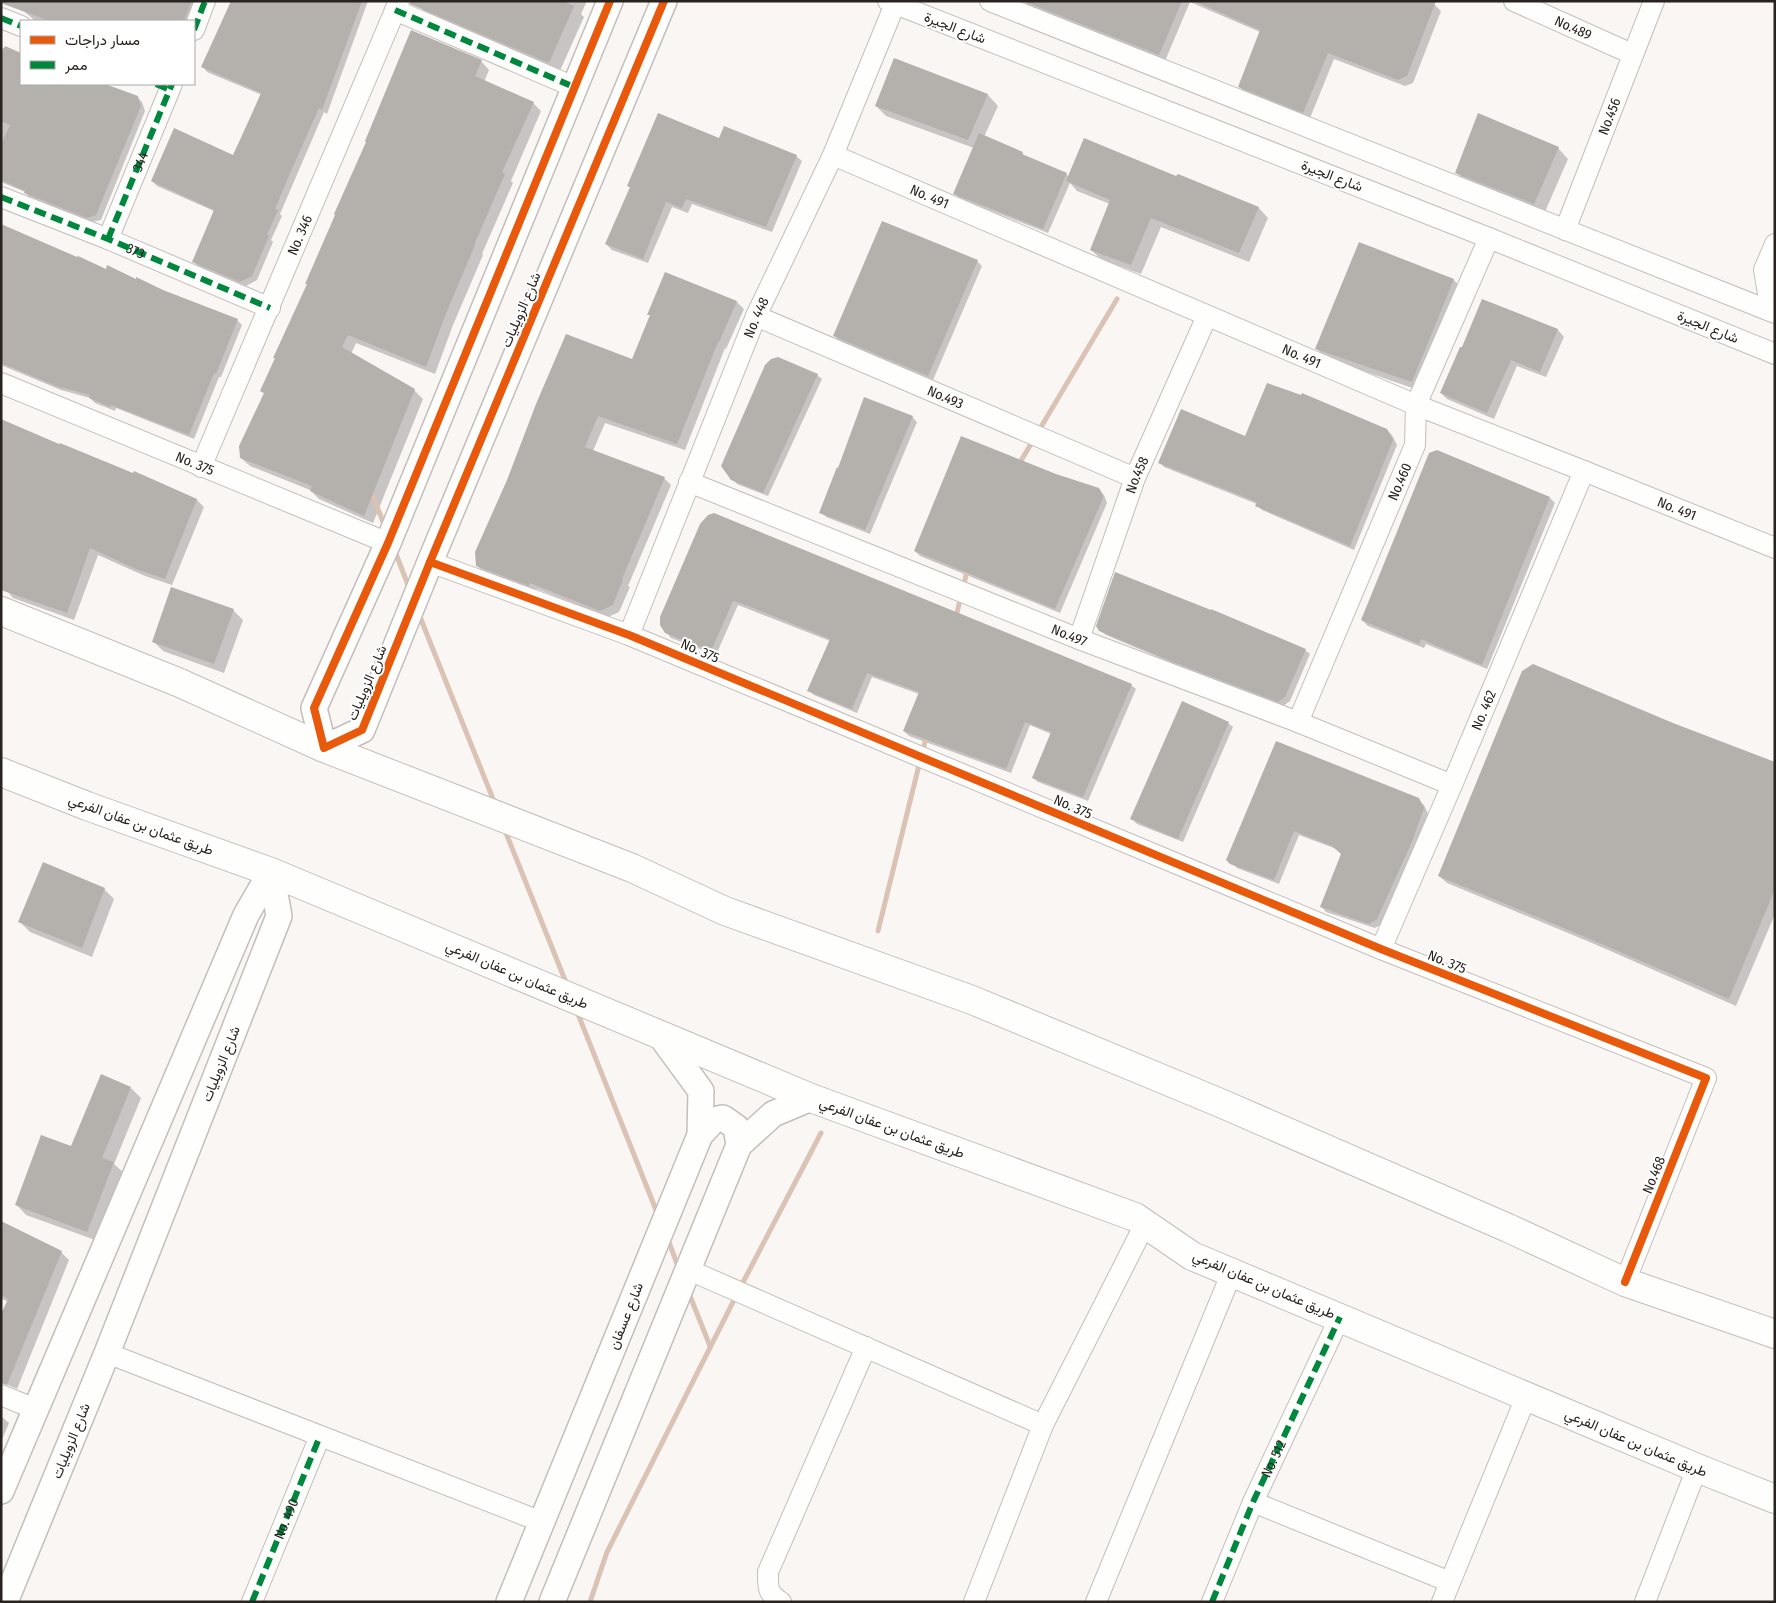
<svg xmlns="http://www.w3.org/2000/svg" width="1776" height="1603" viewBox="0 0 1776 1603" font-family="'Fira Sans Condensed',Vazirmatn,sans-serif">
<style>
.shadow{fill:#0003}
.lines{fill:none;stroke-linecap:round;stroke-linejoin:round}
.stream{stroke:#dac2b4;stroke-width:5}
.building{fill:#b4b0ac}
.minor-casing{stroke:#c4bebb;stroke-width:22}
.tertiary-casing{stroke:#c4bebb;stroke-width:28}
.secondary-casing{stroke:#c4bebb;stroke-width:30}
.minor{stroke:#fefefd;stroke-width:20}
.tertiary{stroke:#fefefd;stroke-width:25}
.secondary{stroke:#fefefd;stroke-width:28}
.quiet{stroke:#00873e;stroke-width:6;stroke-dasharray:12 6;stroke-linecap:butt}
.cycleway-casing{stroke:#fff;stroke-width:11}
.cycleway{stroke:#e8590c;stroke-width:8}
.labels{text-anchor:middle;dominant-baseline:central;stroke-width:4;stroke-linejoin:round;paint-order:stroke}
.street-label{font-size:14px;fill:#29231f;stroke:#fff}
</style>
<rect width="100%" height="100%" fill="#faf6f4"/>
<g class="shadow">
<path d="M20,1H198L194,21H35L24,11Z"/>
<path d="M229,1H368L327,114L324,112L280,214L282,216L271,240L273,242L257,280L246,286L198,266L194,262L214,211L157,186L152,181L234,157L262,95L207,72L203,67L231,5Z"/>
<path d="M424,1H587L581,14L584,17L559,73L432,18L421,8Z"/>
<path d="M1024,1H1425L1435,5L1441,11L1413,83L1405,86L1334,59L1310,118L1245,93L1239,86L1260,32L1190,2L1165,61L1030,7Z"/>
<path d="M1,47L5,49L6,47L21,54V84H97L137,97L142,102L145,111L101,220L92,222L30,198L25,192L1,182Z"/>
<path d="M895,59L988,95L998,106L984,137L1022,153L1027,158L1066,174L1069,177H1177L1178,175L1259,208L1268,218L1249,262L1161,227L1141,274L1101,259L1091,250L1110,204L1077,191L1070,183L1048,233L959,198L955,193L974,148L886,116L876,106Z"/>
<path d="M481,61L489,70L484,82L533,103L541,111L511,181L513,183L482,254L483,255L453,325L435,374L356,343L351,354L414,390L423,399L373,523L319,499L310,490L250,466L241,458L265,394L261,391Z"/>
<path d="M720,140L796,156L802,161L772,232L692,204L688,213L672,207L648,263L612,250L606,244L631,188L628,186Z"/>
<path d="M1558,148L1568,159L1544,214L1467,183L1457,173Z"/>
<path d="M1,225L106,270L237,320L242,325L221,377H219L194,439L116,408L115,411L95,403L90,398L61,390L1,365Z"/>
<path d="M977,261L982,266L933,380L839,341L835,336Z"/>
<path d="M665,273L737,302L744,309L726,349L725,348L685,450L605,423L593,451L664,478L671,485L628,586L630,587L619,612L608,617L537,589L536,592L484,573L477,566L632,361L651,316L649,314Z"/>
<path d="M1454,280L1462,289L1421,391L1326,358L1317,349Z"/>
<path d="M1482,300L1558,330L1564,337L1546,377L1517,366L1494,419L1447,399L1441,393L1462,349Z"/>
<path d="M817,375L822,379L768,496L737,484L732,479Z"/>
<path d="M912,417L917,422L870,534L826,517L821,512L839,469Z"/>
<path d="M1387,430L1392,435L1397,445L1354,550L1262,510L1257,504L1164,467L1159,462L1246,438Z"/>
<path d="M135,472L197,500L204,507L172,585L145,576L98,555L74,620L13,598L8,592Z"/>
<path d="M1098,490L1104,495L1107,503L1060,613L920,556L915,551Z"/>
<path d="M1550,498L1555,503L1487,669L1426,644L1424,648L1368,626L1362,620Z"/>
<path d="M701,524L1131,685L1136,689L1088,801L1038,782L1033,778L1051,734L1030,725L1011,773L909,736L904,731L919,694L872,677L857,713L814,695L809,690L830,641L738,605L716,655L671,638L666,632Z"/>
<path d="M233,610L243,620L224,673L163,651L153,641Z"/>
<path d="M1100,630L1305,650L1310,654L1290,701L1283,706L1174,664L1106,635Z"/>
<path d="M1228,723L1233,727L1183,842L1137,824L1132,819Z"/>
<path d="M1673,724L1775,764V914L1736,1006L1592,943L1447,883L1439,876Z"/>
<path d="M1277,742L1418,800L1424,805L1428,814L1415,849L1382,924L1375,928L1326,912L1322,907L1342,854L1339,850L1299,835L1279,884L1237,868L1228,859Z"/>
<path d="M104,889L114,899L92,957L30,932L20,922Z"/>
<path d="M131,1088L141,1098L114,1164L124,1173L98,1241L26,1215L16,1204Z"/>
<path d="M1,1223L61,1252L69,1260L17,1389L1,1382L8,1302L1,1298Z"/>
<path d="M1,1416L9,1423L1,1442Z"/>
</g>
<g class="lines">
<g class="stream">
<path d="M1038,432L1117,299"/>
<path d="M1019,464L1034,439"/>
<path d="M371,491L385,527"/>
<path d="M394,549L410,590"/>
<path d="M963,588L968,567"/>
<path d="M418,612L495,804"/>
<path d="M956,617L961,596"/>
<path d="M922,753L927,735"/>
<path d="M504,828L567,985"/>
<path d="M878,931L920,761"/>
<path d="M576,1009L658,1215"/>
<path d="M667,1237L679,1269"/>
<path d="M740,1288L821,1133"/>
<path d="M688,1291L710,1346"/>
<path d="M590,1602L607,1552L736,1296"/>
</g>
</g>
<g class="building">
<path d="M1,1H192L184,21H49L1,3Z"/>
<path d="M231,1H362L322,110L319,108L288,178L275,209L278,210L267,235L269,236L252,276L240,282L192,262L214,210L151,181L174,128L233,155L249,120L261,93L201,67Z"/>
<path d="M411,1H563L574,6L549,63L410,4Z"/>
<path d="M1023,1H1182L1159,55Z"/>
<path d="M1194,1H1436L1407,76L1398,80L1328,53L1303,113L1238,87L1260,30Z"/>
<path d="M411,30L482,60L475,76L534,102L502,172L505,174L474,245H475L445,316L426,367L348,335L342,347L415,389L364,516L310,491L312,486L240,458L239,446L264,393L260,391L275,358H273L307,284H305L335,215L334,214L366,142L365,141Z"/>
<path d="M5,46L21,53V84H105L138,96L141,106L96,215L87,218L24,193L25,191L1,180V145L10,125L1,121V54Z"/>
<path d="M894,58L988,94L968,140L875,106Z"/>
<path d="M658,113L719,138L724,126L797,155L766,227L686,199L682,208L666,202L643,259L605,244L630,187L627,186Z"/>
<path d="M1478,113L1559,147L1534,204L1455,173Z"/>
<path d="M979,133L1023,152L1022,154L1067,173L1043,229L953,194Z"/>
<path d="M1084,138L1176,176L1178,174L1259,207L1239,253L1151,218L1131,265L1090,250L1110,200L1066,181Z"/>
<path d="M882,221L978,260L928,376L833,336Z"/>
<path d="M1,224L77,257L78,256L106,269L107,265L136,279V277L163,290L238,319L216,374L214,373L189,435L111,405L110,407L89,398L90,395L56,386L1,363Z"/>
<path d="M1359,242L1454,279L1412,382L1315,349Z"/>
<path d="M665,272L737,301L719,342H718L677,444L598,416L585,447L665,477L622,579H623L613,605L600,611L530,583L529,586L476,566L475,552L507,480L536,404L566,334L632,359L650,315H647Z"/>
<path d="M1482,299L1558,329L1540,372L1511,360L1487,413L1440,393L1460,347H1462Z"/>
<path d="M778,357L818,374L763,493L731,480L721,466L765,365L771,359Z"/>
<path d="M1267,383L1301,395L1302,393L1387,429L1393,440L1350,546L1255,506L1257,502L1158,463L1181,409L1245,436Z"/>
<path d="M864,397L913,416L865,530L819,513L837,467L838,468Z"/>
<path d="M1,419L59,444L60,443L133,473L134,471L197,499L165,579L136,569L90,548L67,613L1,590Z"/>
<path d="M961,436L1056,474L1099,488L1102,493L1103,498L1055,609L914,551Z"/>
<path d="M1437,450L1550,497L1482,665L1421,639L1419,644L1361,620L1429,453Z"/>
<path d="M714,513L1132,684L1083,797L1032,778L1051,732L1025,722L1006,769L903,731L919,692L867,673L852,709L807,691L830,639L751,607L733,601L711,651L665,633L660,625V617L700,524L708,515Z"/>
<path d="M1115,572L1211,610V609L1306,649L1285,697L1278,702L1168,660L1099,631L1096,626Z"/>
<path d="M171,587L234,609L214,664L152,642Z"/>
<path d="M1533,664L1673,723L1775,762V889L1729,999L1583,936L1438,876L1522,671Z"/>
<path d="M1182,701L1229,722L1178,839L1130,819Z"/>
<path d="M1276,741L1419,798L1424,808L1411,844L1377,919L1369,924L1320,907L1341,854L1332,846L1294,831L1274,880L1230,864L1226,860Z"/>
<path d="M43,862L105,888L82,948L18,922Z"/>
<path d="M101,1074L131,1087L102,1158L114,1162L87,1232L15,1205L41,1135L71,1146Z"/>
<path d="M1,1221L62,1251L7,1385L1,1383V1314L8,1299L1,1295Z"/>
</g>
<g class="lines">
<g class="minor-casing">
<g id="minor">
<path d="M888,1L1489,238L1775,354"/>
<path d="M990,1L1775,313"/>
<path id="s1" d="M1514,1L1632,54"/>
<path d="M395,10L574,87"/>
<path d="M1,18L21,26"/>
<path d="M194,30L205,1"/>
<path id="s2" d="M833,155L1416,405L1584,471L1775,548"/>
<path d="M1,197L108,239L270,308"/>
<path id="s3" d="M1565,230L1654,1"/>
<path id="s4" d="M108,239L172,84"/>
<path d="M1775,244L1764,270L1771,311L1775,309"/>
<path id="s5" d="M756,316L1135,478"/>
<path id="s6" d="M1,383L388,543"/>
<path id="s7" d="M201,467L399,1"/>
<path id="s8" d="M689,482L1079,639L1298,722L1452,785"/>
<path d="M430,562L629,635L1381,949L1706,1078L1625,1282"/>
<path id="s9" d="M629,635L756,316L833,155L895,4"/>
<path id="s10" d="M1079,639L1135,478L1207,316"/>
<path id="s11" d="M1298,722L1415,445L1416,405L1489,238"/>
<path id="s12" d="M1381,949L1452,785L1584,471"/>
<path d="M689,1270L1043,1425"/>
<path d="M107,1353L542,1522"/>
<path d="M1,1395L35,1409"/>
<path d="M1253,1502L1450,1582"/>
<path id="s13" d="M252,1602L320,1436"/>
<path d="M781,1602C767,1593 768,1588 768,1572L866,1347"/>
<path d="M974,1602L1043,1425L1145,1224"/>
<path d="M1096,1602L1232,1272"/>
<path id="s14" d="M1212,1602L1253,1502L1340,1317"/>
<path d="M1442,1602L1526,1397"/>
<path d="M1645,1602L1697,1468"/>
</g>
</g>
<g class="tertiary-casing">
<g id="tertiary">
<path d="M610,1L388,543L314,708L324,748L362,730L430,562L664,1"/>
<path d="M700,1135L714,1120L723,1118L736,1127L739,1145"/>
<path d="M1,1491L246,915L271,872"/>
<path d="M5,1602L107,1353L279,916L271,872"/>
<path d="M509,1602L700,1135L701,1091L660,1035"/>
<path d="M552,1602L739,1145L773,1114L811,1098"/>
</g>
</g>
<g class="secondary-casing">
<g id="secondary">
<path d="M1,611L180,683L324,748L632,868L725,911L972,1000L1218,1102L1508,1228L1625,1282L1775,1334"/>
<path d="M1,772L87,806L271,872L811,1098L1135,1217L1192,1256L1697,1468L1775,1499"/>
</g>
</g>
<use href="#minor" class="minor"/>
<use href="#tertiary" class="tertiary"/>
<use href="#secondary" class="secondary"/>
<g class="quiet">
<path d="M395,10L574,87"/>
<path d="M1,18L21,26"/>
<path d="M194,30L205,1"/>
<path d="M156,84L170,90"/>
<path id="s15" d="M1,197L108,239L270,308"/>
<path d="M108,239L172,84"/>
<path d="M252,1602L320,1436"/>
<path d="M1212,1602L1253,1502L1340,1317"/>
</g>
<g class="cycleway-casing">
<g id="cycleway">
<path d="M610,1L388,543L314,708L324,748L362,730L430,562L664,1"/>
<path d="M430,562L629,635L1381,949L1706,1078L1625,1282"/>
</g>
</g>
<use href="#cycleway" class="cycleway"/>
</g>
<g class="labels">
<g class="street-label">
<text transform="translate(955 28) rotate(21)">شارع الجيرة</text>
<text stroke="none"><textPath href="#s1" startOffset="65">No.489</textPath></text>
<text stroke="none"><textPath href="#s3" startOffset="122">No.456</textPath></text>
<text stroke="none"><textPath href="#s4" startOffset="84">344</textPath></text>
<text transform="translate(1332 176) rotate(21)">شارع الجيرة</text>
<text stroke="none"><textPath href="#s2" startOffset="105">No. 491</textPath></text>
<text stroke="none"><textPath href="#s7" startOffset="252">No. 346</textPath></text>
<text stroke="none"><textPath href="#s15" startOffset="145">373</textPath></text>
<text transform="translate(521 310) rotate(-67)">شارع الزويليات</text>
<text stroke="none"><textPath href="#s9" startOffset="342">No. 448</textPath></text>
<text transform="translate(1708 327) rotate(22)">شارع الجيرة</text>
<text stroke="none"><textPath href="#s2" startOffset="510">No. 491</textPath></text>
<text stroke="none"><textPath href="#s5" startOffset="206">No.493</textPath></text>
<text stroke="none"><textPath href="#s6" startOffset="210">No. 375</textPath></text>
<text stroke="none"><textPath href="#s10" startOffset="174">No.458</textPath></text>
<text stroke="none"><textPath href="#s11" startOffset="261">No.460</textPath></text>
<text stroke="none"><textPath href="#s2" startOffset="915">No. 491</textPath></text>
<text stroke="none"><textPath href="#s8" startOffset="410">No.497</textPath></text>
<text transform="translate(700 651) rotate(23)">No. 375</text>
<text transform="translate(367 683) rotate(-67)">شارع الزويليات</text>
<text stroke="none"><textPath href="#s12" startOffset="260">No. 462</textPath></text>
<text transform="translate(1073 807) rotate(23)">No. 375</text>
<text transform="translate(141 825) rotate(20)">طريق عثمان بن عفان الفرعي</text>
<text transform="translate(1447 962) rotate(22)">No. 375</text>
<text transform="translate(517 975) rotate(23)">طريق عثمان بن عفان الفرعي</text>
<text transform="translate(221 1064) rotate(-68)">شارع الزويليات</text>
<text transform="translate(892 1128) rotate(20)">طريق عثمان بن عفان الفرعي</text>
<text transform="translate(1654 1175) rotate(-68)">No.468</text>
<text transform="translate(1264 1285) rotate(23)">طريق عثمان بن عفان الفرعي</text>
<text transform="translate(626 1316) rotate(-68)">شارع عسفان</text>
<text transform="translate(71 1441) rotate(-68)">شارع الزويليات</text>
<text transform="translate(1636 1443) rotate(23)">طريق عثمان بن عفان الفرعي</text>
<text stroke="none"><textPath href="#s14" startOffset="156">No. 512</textPath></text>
<text stroke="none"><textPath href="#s13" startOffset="90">No. 490</textPath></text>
</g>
</g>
<rect width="1776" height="1603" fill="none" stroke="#29231f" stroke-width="5"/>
<rect x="20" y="20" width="175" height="65" fill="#ffffff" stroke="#a9a7a5"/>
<rect x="30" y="36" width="25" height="8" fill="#e8590c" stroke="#a9a7a5"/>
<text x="65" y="45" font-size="15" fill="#29231f">مسار دراجات</text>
<rect x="30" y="61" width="25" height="8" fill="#00873e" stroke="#a9a7a5"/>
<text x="65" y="70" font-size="15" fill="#29231f">ممر</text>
</svg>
